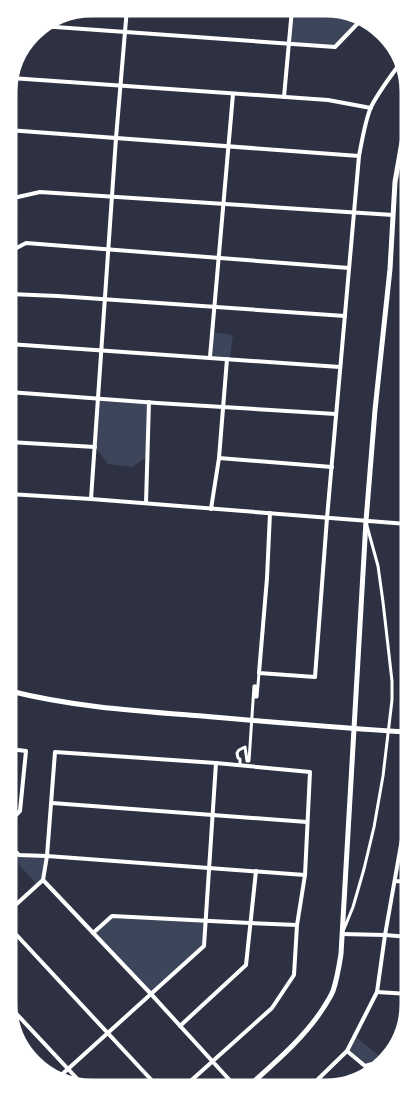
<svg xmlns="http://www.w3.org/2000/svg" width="417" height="1096" viewBox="0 0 417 1096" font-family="'Alegreya Sans',sans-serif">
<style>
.green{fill:#3c4559}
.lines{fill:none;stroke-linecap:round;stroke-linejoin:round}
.pedestrian{stroke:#fff;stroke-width:3}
.minor{stroke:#fff;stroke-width:4}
.tertiary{stroke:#fff;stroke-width:5}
.rim{fill:none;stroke:#fff;stroke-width:5}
</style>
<rect width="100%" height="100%" fill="#2d3142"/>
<g class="green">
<path d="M292,9L341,10L361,20L335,47L289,44Z"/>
<path d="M212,332L233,335L230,359L216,358L211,351Z"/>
<path d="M98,399L149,402L146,457L133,467L108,464L95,447Z"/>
<path d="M19,855L47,856L43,880L37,885L15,860Z"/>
<path d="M112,916L206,921L204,946L151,994L93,933Z"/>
<path d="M355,1036L384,1060L365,1066L347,1051Z"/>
</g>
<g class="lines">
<g class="pedestrian">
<path d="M240,765V759L238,758L237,753L239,750L245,747L247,761H249L254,686H256L255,697H257L259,673"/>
<path d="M344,929L353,907L364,869L374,827L383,776L392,700V681L383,602L378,566L367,526"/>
</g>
<g class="minor">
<path d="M41,26L335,47L361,20"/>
<path d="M11,78L328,100L371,108"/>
<path d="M284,97L292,9"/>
<path d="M8,130L359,156"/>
<path d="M9,199L40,192L393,215"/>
<path d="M9,252L26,243L349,268"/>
<path d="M9,294L58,296L345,316"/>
<path d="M9,344L340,367"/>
<path d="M210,357L233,94"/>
<path d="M9,392L157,403L336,414"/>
<path d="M9,442L95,447"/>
<path d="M219,458L332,467"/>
<path d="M9,494L91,499L116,138L127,8"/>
<path d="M91,499L407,524"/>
<path d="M146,503L149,402"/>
<path d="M211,509L219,458L227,359"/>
<path d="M270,513L267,578L259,673L315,677L327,518L359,156C362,141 365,121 371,107C379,91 391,76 401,62"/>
<path d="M10,749L26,751L20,811L10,821"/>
<path d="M52,803L307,822"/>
<path d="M10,846L19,855L47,856L305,875"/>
<path d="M43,880L151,994L235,1086"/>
<path d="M395,881L408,882"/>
<path d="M10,910L43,880L47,856L55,752L216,763L310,772L305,875L297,925L294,975L272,1008L185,1086"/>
<path d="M11,929L157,1086"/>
<path d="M93,933L112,916L250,923L297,925"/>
<path d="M342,934L385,935L409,937"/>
<path d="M377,992L409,994"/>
<path d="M11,1008L84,1086"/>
<path d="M180,1026L246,965L256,871"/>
<path d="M347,1051L365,1066L383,1061"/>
<path d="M58,1078L204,946L216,763"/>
<path d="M312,1085L347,1051L377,992L385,935L408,805"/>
</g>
<g class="tertiary">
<path d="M10,691C73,707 138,711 202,716C271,722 339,728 408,732"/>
<path d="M249,1086C275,1062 303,1039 322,1010C326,1004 330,998 333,991C337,979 339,967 341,954L366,521L375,410L390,269L395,182L402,142L406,133"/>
</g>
</g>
<path d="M0 0H417V1096H0ZM92 15H325A77 77 0 0 1 402 92V1004A77 77 0 0 1 325 1081H92A77 77 0 0 1 15 1004V92A77 77 0 0 1 92 15Z" fill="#fff" fill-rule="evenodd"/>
<path class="rim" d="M92 15H325A77 77 0 0 1 402 92V1004A77 77 0 0 1 325 1081H92A77 77 0 0 1 15 1004V92A77 77 0 0 1 92 15Z"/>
</svg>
